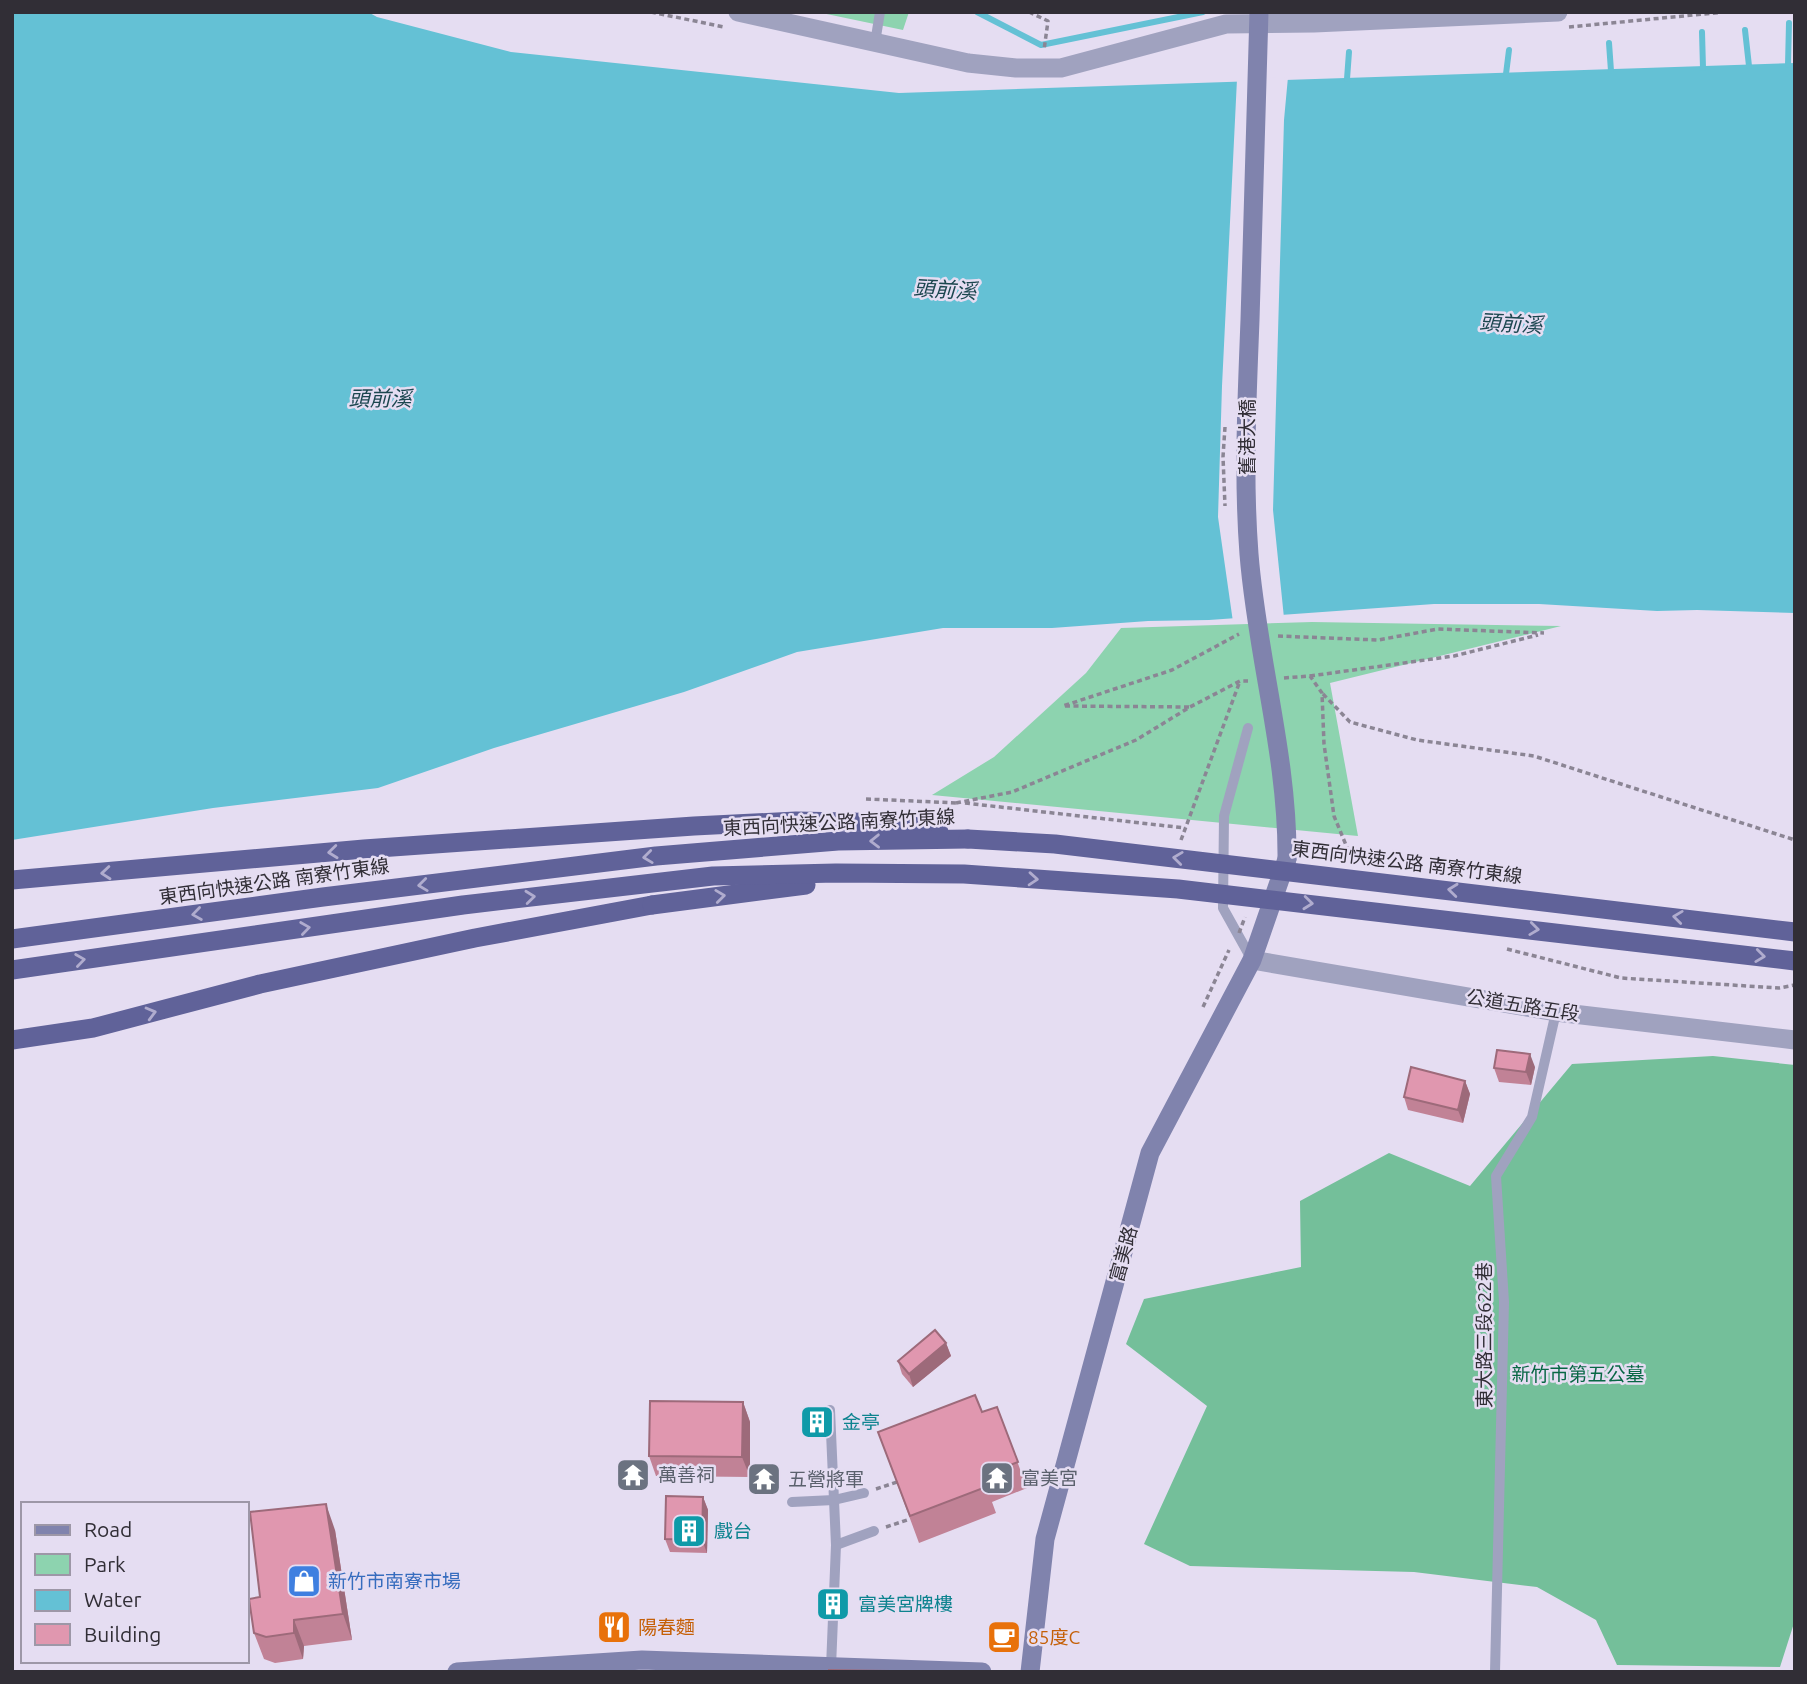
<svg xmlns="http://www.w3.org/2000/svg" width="1807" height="1684" viewBox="0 0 1807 1684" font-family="Ubuntu,'Noto Sans TC',sans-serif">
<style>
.green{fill:#8dd3af}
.forest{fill:#74bf9a}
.water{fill:#64c1d5}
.pier{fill:#e5ddf2}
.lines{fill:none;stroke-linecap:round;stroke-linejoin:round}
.stream{stroke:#64c1d5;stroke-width:6}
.path{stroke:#8b8594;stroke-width:3.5;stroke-dasharray:5 3.5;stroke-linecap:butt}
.service{stroke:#a0a2bf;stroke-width:10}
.minor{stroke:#a0a2bf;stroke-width:19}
.tertiary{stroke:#a0a2bf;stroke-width:19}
.secondary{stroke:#8083ad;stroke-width:19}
.trunk{stroke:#606299;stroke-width:19}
.path-bridge{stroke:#8b8594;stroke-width:3.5;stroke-dasharray:5 3.5;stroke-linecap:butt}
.secondary-bridge{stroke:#8083ad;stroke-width:19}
.trunk-bridge{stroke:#606299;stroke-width:19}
.wall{fill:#c18296}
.shaded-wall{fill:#9d6a7a}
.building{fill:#e097af;stroke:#9d6a7a;stroke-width:2}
.oneway{stroke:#b0acce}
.labels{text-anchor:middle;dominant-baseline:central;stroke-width:5;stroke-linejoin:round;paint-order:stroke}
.street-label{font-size:19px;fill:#312e36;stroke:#e5ddf2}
.park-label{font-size:19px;fill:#086745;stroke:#e5ddf2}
.culture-label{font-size:19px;fill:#0d838f;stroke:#e5ddf2;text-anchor:start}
.worship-label{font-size:19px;fill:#5b616d;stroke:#e5ddf2;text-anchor:start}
.shop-label{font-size:19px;fill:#366cbe;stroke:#e5ddf2;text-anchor:start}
.food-label{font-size:19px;fill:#c56008;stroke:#e5ddf2;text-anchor:start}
.water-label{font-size:21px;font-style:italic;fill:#1b464f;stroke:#e5ddf2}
</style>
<rect width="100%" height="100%" fill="#e5ddf2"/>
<g class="green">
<path d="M817,12H909L903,30Z"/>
<path d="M1312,622L1561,626L1330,683L1358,836L932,795L994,757L1086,673L1121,628Z"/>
</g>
<path class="forest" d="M1713,1056L1795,1065V1620L1780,1667L1617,1665L1596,1620L1537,1587L1414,1572L1190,1566L1144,1544L1207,1406L1126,1344L1144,1299L1301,1267L1300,1201L1389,1153L1470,1186L1572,1064Z"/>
<path class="water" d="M12,12H368L377,17L511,52L899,93L1795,63V613L1697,610L1657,611L1539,604H1434L1209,620L1148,621L1052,628H943L797,652L684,692L494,748L378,788L213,808L12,840Z"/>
<path class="pier" d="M1288,77L1284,120L1273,510L1284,618L1233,622L1218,517L1222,386L1237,79Z"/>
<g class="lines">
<g class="stream">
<path d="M977,12L1041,45L1203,12"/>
<path d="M1745,30L1749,66"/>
<path d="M1702,32L1703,68"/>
<path d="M1609,43L1611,71"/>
<path d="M1788,65L1789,23"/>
<path d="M1506,74L1509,50"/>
<path d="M1347,79L1349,52"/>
</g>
<g class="path">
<path d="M651,12L724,27"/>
<path d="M1029,12L1048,21L1044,50"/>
<path d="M1569,27L1725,12"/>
<path d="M1278,636L1378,640L1438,629L1544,633"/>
<path d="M1310,676L1454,656L1538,635"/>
<path d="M1284,678L1310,676L1322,693L1324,744L1334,816L1353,862"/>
<path d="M1323,694L1350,722L1417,740L1534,756L1795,840"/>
<path d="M1189,707L1063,706L1172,670L1239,634"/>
<path d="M866,799L957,803"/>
<path d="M956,803L1012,792L1136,740L1190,707L1240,681H1248"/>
<path d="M965,803L1185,828"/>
<path d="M1181,840L1240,681"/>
<path d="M1507,949L1621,978L1779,988L1795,985"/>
<path d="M1203,1007L1229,950"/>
<path d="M876,1489L897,1482"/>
<path d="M886,1527L910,1519"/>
</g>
<g class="service">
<path d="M875,43L880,12"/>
<path d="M1248,728L1224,816L1223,908L1252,960"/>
<path d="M830,1410L836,1545L831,1667"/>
<path d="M792,1502L834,1500L864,1493"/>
<path d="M836,1545L874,1531"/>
<path d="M1495,1672L1504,1302L1496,1176L1532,1117L1556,1012"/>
</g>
<path class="minor" d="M738,12L968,63L1016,68H1061L1226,24L1314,23L1558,12"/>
<path class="tertiary" d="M1252,960L1556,1012L1795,1040"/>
<g class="secondary">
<path d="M457,1672L642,1660L982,1672"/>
<path d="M1030,1672L1045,1539L1150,1153L1252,960L1287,859"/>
</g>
<g class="trunk">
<path d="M12,880L364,849L694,826L796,821L900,823L939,832"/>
<path d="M12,939L323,897L656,856L838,841L968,839"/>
<path d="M12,1040L93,1028L260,984L475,938L652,905"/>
</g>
<g class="path-bridge">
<path d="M1225,427L1223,457L1225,506"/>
<path d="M1239,933L1245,917"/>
</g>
<path class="secondary-bridge" d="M1259,12C1256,115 1253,218 1250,320C1247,398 1243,476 1249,554C1257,657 1288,756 1287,859"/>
<g class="trunk-bridge">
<path d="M968,839L1055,844L1795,932"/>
<path d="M652,905L806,885"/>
<path d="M12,970L463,905L713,876L836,873L964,874L1178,889L1795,961"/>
</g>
</g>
<g class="wall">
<path d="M1535,1067L1531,1085L1499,1082L1494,1068Z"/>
<path d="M1465,1081L1470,1094L1463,1123L1408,1110L1404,1097Z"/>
<path d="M946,1343L951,1356L913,1387L902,1374L898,1361Z"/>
<path d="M743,1402L750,1422V1477L656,1476L649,1456Z"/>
<path d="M997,1407L1027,1488L992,1502L996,1513L919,1543L878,1432L982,1412Z"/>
<path d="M703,1497L708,1510L707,1553L670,1552L665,1539Z"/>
<path d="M335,1530L352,1640L304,1646L303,1659L275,1663L264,1659L254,1633L260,1597Z"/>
</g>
<g class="shaded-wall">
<path d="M1530,1054L1535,1067L1531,1085L1526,1072Z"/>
<path d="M1465,1081L1470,1094L1463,1123L1458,1110Z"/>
<path d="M946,1343L951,1356L913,1387L909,1374Z"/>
<path d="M743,1402L750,1422V1477L742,1457Z"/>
<path d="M703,1497L708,1510L707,1553L702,1540Z"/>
<path d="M326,1504L335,1530L352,1640L343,1614Z"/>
<path d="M294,1620L304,1646L303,1659L294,1633Z"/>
</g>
<g class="building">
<path d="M1497,1050L1530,1054L1526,1072L1494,1068Z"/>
<path d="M1411,1067L1465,1081L1458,1110L1404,1097Z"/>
<path d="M935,1330L946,1343L909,1374L898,1361Z"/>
<path d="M975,1395L982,1412L997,1407L1018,1462L982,1476L986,1487L910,1516L878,1432Z"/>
<path d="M650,1401L743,1402L742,1457L649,1456Z"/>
<path d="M666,1496L703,1497L702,1540L665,1539Z"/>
<path d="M326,1504L343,1614L294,1620V1633L266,1637L254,1633L249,1599L260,1597L250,1512Z"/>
<path d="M829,1670L889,1671V1672H829Z"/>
</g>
<defs><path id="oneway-chevron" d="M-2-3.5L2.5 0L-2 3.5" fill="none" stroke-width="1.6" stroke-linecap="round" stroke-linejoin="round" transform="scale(1.75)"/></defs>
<g class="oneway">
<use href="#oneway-chevron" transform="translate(875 841) rotate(179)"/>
<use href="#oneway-chevron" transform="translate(333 852) rotate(174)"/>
<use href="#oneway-chevron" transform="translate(648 857) rotate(173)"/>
<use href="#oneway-chevron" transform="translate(1178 858) rotate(-173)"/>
<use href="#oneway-chevron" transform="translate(106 873) rotate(175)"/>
<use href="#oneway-chevron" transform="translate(1033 879) rotate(4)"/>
<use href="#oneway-chevron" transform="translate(423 885) rotate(173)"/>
<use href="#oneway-chevron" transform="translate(1453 890) rotate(-174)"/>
<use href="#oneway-chevron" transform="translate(720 896) rotate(-7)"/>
<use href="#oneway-chevron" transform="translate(530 897) rotate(-6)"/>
<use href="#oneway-chevron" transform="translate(1308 903) rotate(6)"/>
<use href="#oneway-chevron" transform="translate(197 914) rotate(172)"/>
<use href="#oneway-chevron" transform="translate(1678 917) rotate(-173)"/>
<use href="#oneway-chevron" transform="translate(305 928) rotate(-8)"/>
<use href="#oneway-chevron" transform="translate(1534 929) rotate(7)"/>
<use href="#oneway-chevron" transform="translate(1760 956) rotate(7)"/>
<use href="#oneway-chevron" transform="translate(80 960) rotate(-8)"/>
<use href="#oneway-chevron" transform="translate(151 1013) rotate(-15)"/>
</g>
<defs>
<g id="building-square" transform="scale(1.75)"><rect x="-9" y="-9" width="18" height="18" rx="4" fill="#0f9aa8" stroke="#e5ddf2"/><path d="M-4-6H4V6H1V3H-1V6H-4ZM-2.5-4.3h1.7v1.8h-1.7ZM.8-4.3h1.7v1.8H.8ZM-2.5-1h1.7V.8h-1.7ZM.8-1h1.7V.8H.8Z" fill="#fff"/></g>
<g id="temple-square" transform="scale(1.75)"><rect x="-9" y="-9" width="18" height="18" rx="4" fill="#6b7280" stroke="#e5ddf2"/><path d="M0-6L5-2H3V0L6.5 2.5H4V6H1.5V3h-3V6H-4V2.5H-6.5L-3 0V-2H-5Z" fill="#fff"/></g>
<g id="shop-square" transform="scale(1.75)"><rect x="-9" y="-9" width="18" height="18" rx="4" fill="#3f7fe0" stroke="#e5ddf2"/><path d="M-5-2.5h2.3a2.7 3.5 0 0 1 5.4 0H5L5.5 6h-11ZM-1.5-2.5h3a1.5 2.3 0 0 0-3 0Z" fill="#fff"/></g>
<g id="restaurant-square" transform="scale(1.75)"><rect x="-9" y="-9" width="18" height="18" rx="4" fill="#e8710a" stroke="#e5ddf2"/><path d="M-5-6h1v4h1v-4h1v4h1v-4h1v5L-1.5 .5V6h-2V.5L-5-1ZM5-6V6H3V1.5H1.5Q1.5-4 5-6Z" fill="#fff"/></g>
<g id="cafe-square" transform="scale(1.75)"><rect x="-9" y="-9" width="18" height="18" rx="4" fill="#e8710a" stroke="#e5ddf2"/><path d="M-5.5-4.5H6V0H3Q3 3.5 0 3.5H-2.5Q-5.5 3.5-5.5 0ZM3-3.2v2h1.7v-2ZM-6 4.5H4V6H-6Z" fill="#fff"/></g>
</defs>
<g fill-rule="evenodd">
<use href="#building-square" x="817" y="1422"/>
<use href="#temple-square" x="633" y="1475"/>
<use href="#temple-square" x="997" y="1478"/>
<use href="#temple-square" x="764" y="1479"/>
<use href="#building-square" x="689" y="1531"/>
<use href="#shop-square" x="304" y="1581"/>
<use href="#building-square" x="833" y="1604"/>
<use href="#restaurant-square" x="614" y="1627"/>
<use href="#cafe-square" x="1004" y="1637"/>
</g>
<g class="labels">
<g class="street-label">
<text transform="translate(1247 437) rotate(-90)">舊港大橋</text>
<text transform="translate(839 822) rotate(-3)">東西向快速公路 南寮竹東線</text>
<text transform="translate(1407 862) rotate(7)">東西向快速公路 南寮竹東線</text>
<text transform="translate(274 881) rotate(-8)">東西向快速公路 南寮竹東線</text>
<text transform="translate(1523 1005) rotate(9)">公道五路五段</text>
<text transform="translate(1123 1254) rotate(-75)">富美路</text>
<text transform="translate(1484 1335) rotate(-90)">東大路三段622巷</text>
</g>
<g class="park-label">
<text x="1578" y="1374">新竹市第五公墓</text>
</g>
<g class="culture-label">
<text x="842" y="1422">金亭</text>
<text x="714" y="1531">戲台</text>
<text x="858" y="1604">富美宮牌樓</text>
</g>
<g class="worship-label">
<text x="658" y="1475">萬善祠</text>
<text x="1021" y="1478">富美宮</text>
<text x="788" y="1479">五營將軍</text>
</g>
<g class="shop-label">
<text x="328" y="1581">新竹市南寮市場</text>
</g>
<g class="food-label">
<text x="638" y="1627">陽春麵</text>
<text x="1028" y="1637">85度C</text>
</g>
<g class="water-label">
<text transform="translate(945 289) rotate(3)">頭前溪</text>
<text transform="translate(1511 323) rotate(3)">頭前溪</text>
<text x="380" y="398">頭前溪</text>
</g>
</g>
<rect width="1807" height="1684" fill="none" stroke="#312e36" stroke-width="28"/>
<rect x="21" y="1502" width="228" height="161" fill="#e5ddf2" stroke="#9d97a7" stroke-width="2"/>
<rect x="35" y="1525" width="35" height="10" fill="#8083ad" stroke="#9d97a7" stroke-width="2"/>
<text x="84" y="1537" font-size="21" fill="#312e36">Road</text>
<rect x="35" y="1554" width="35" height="21" fill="#8dd3af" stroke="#9d97a7" stroke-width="2"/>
<text x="84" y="1572" font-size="21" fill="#312e36">Park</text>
<rect x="35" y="1590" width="35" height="21" fill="#64c1d5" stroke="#9d97a7" stroke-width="2"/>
<text x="84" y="1607" font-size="21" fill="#312e36">Water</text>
<rect x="35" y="1624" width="35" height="21" fill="#e097af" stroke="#9d97a7" stroke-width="2"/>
<text x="84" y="1642" font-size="21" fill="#312e36">Building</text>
</svg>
